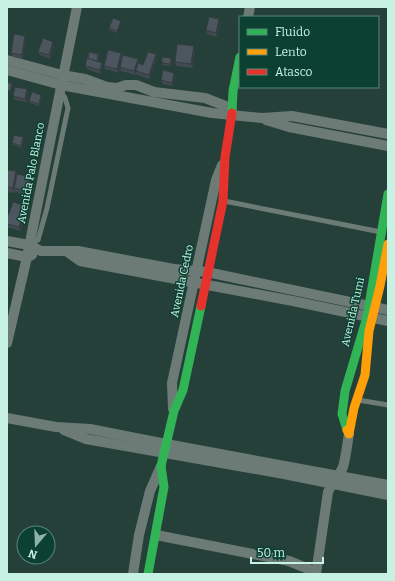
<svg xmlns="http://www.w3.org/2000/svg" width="395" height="581" viewBox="0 0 395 581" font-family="Bitter,serif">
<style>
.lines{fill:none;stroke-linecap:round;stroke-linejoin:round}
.lane{stroke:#6c7b75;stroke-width:5}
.street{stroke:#6c7b75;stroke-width:10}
.fast{stroke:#30b455;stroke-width:9}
.slow{stroke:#ff9f0a;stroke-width:9}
.jam{stroke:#e5322d;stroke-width:9}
.wall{fill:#414a51}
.shaded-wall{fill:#353c42}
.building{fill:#4c565e;stroke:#353c42}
.labels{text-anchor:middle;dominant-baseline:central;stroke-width:3;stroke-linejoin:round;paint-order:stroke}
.street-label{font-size:11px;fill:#c7f2e3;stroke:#0c4033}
</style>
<rect width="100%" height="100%" fill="#254038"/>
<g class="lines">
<g class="lane">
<path d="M224,201L381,232"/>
<path d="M30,245L38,240L47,208L68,108L65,98L61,92"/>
<path d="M358,400L388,405"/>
</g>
<g class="street">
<path d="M248,17L250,7"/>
<path d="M7,60L62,75L85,79L107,87L117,88L126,85H136L154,92L205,98L228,107L232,116"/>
<path d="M7,70L61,85L212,113L262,118L292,116L388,134"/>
<path d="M266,120L289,127L388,146"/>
<path d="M7,241L29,245L41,251H78L174,269L207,272L388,310"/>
<path d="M66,251L80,261L293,301L388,321"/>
<path d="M7,253L27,257L32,255"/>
<path d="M7,343L27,257L77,7"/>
<path d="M173,409L172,383L216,180L222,165"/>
<path d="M7,418L56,427L90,429L166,444L388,485"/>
<path d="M64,430L86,439L284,474L388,495"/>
<path d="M156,535L289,561L316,572"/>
<path d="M133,574L139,535L150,491L161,466"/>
<path d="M316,574L328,492C332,483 339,476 343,467C346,457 347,445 349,434"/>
</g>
<g class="fast">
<path d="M232,113L233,91L240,57"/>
<path d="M347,430L342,414L345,391L367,317L388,194"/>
<path d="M148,574L164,487L161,466L174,411L183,390L201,306"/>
</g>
<path class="slow" d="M347,430L349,434L354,408L365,375L369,331L380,286L388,244"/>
<path class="jam" d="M201,306L223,201L225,157L232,113"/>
</g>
<g class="wall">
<path d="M219,19L220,23L217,37L207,34L206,30Z"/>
<path d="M121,23L117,33L109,30V28Z"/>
<path d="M26,40L23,59L13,57L11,53Z"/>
<path d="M55,46L50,59L40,55L38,52Z"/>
<path d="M195,49L193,68L176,66L175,62Z"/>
<path d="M121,53L123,57L143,65L157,58L150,79L137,75L136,73V75L121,71L120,67L119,73L105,69L104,66Z"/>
<path d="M98,54L99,56L98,62L103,67L101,74L87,69L85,66Z"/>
<path d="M172,60L171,66L162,65V63Z"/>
<path d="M175,76L173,86L163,84L161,80Z"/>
<path d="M29,93L27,102L15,100L13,96Z"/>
<path d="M41,95L42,96L39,106L30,103L29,101Z"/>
<path d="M23,137L24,139L21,148L13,145L12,143Z"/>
<path d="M7,170L17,175L31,181L28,195L15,192V191V193L7,192Z"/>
<path d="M26,206L27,209L21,231L7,227V214H9Z"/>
</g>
<g class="shaded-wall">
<path d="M219,19L220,23L217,37L216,33Z"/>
<path d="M121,21V23L117,33V31Z"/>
<path d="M25,36L26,40L23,59L22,55Z"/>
<path d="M53,42L55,46L50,59L49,55Z"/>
<path d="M194,46L195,49L193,68L191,64Z"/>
<path d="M121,53L123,57L119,73L117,69Z"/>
<path d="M156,54L157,58L150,79L149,75Z"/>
<path d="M138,59L139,63L137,72L136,71V75L134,71Z"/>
<path d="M102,63L103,67L101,74L100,70Z"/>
<path d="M174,73L175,76L173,86L172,83Z"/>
<path d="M27,89L29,93L27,102L25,99Z"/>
<path d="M41,95L42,96L39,106V104Z"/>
<path d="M23,137L24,139L21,148V146Z"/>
<path d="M16,171L18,177L14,188L15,191V193L13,188Z"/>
<path d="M30,177L31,181L28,195L27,191Z"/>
<path d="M26,206L27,209L21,231L19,227Z"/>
</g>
<g class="building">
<path d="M209,17L219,19L216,33L206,30Z"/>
<path d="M113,18L121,21L117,31L109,28Z"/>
<path d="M14,34L25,36L22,55L11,53Z"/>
<path d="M43,38L53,42L49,55L38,52Z"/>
<path d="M177,44L194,46L191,64L175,62Z"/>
<path d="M108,50L121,53L117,69L104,66Z"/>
<path d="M89,52L98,54L97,61L88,59Z"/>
<path d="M148,52L156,54L149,75L136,71L138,63L143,65Z"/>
<path d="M123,55L138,59L134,71L120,67Z"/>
<path d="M162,57L171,58L170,64L162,63Z"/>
<path d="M87,58L102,63L100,70L85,66Z"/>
<path d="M163,70L174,73L172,83L161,80Z"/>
<path d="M7,82L12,84L10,91L7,90Z"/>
<path d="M15,87L27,89L25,99L13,96Z"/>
<path d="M32,92L41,95L39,104L29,101Z"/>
<path d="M14,135L23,137L21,146L12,143Z"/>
<path d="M7,170L16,171L13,188L7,187Z"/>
<path d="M17,174L30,177L27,191L14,188Z"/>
<path d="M13,202L26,206L19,227L7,224V214H9Z"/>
</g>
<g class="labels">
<g class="street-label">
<text transform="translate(31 173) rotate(-79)">Avenida Palo Blanco</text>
<text transform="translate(182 281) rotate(-78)">Avenida Cedro</text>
<text transform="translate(353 312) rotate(-77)">Avenida Tumi</text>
</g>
</g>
<rect width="395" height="581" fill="none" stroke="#c7f2e3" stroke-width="16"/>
<rect x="239" y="16" width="140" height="72" fill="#0c4033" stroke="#578779"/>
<rect x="247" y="29" width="20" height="6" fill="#30b455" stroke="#578779"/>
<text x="275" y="36" font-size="12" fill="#c7f2e3">Fluido</text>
<rect x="247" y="49" width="20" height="6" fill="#ff9f0a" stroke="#578779"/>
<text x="275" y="56" font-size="12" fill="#c7f2e3">Lento</text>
<rect x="247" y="69" width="20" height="6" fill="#e5322d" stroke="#578779"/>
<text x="275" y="76" font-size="12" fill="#c7f2e3">Atasco</text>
<g transform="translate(36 545) rotate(199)"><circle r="19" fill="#0c4033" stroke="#578779"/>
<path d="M0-3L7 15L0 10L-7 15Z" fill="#8eb4a7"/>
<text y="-6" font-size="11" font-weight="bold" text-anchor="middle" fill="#c7f2e3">N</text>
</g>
<path d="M251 557v6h72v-6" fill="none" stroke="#c7f2e3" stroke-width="2"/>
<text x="257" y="557" font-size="12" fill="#c7f2e3" stroke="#0c4033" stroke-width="3" paint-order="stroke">50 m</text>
</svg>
